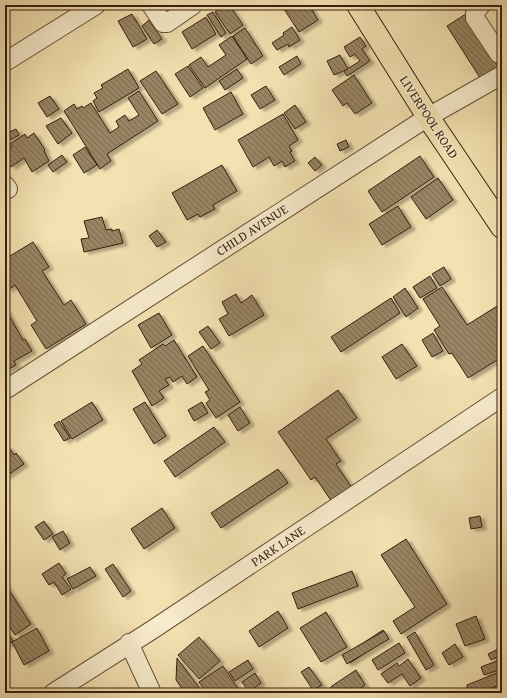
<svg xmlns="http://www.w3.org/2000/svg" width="507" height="698" viewBox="0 0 507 698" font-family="'Gentium Book Plus',serif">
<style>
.building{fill:url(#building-back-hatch);stroke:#361f0f;filter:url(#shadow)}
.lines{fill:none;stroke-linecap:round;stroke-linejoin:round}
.minor-casing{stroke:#655038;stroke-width:20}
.major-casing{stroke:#361f0f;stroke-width:24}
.minor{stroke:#f7eccc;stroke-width:18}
.major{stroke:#f3e1b1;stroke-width:22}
.labels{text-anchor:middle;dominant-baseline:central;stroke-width:3;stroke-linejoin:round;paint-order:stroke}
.street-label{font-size:13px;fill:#361f0f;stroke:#f7eccc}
</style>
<defs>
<pattern id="building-back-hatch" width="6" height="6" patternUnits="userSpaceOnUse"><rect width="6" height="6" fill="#988463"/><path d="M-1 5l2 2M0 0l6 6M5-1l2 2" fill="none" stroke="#7d6b50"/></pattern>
<filter id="shadow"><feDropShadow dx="4.5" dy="2.5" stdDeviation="1" flood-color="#0004"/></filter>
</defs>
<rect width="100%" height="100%" fill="#f3e1b1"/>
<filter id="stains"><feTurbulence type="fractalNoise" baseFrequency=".005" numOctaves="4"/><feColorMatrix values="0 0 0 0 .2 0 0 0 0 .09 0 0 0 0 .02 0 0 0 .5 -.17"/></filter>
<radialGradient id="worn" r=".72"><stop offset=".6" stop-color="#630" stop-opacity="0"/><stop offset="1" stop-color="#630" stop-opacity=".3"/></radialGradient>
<g class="building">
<path d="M225,5H229L243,25L230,34L215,12Z"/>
<path d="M309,5L318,20L299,32L282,6Z"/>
<path d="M213,12L226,33L221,37L207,15Z"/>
<path d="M469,12L502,64V68L482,81L447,26Z"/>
<path d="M132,14L147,39L133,47L118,21Z"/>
<path d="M206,17L216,34L192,49L182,32Z"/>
<path d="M149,20L162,39L154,44L142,26Z"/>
<path d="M292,27L300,40L289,47L288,44L277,50L272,43L284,35L283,33Z"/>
<path d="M245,28L263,56L251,64L233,36Z"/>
<path d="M232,36L247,59L205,88L189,65L201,57L208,67L226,55L219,45Z"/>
<path d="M360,37L366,46L362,49L370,61L347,76L344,71L360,61L355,54L350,57L344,47Z"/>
<path d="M340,55L348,69L334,75L327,61Z"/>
<path d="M297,56L301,64L284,75L279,67Z"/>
<path d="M188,66L203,88L190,97L175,74Z"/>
<path d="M128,69L139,88L99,112L93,101L97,98L94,93L103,88L101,85Z"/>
<path d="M237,69L243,78L225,90L219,81Z"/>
<path d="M156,71L178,104L162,114L140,81Z"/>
<path d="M354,75L372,103L355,114L347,103L343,106L332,90Z"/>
<path d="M266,86L275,100L260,109L251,95Z"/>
<path d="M139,91L158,121L107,154L111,161L100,169L64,111L74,104L77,109L82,106L83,108L91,103L110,133L119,127L116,121L125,115L129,121L139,115L128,98Z"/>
<path d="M231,92L243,114L215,130L203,108Z"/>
<path d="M50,96L59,109L47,117L38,103Z"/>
<path d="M295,105L306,122L295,129L284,113Z"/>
<path d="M283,114L298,140L289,146L292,151L290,152L295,161L285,167L282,161L274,166L269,157L253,167L238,140Z"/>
<path d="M61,118L72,133L58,144L46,126Z"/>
<path d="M16,129L19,135L8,141L5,134Z"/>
<path d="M34,133L45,150L44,151L49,161L32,172L24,158L11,167L5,157V151L12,147L10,144L25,134L27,138Z"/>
<path d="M346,140L349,147L340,151L337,144Z"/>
<path d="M85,147L97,165L84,173L73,155Z"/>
<path d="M62,155L67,162L53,172L48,165Z"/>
<path d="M420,156L434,177L382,212L368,191Z"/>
<path d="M315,157L322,165L315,171L308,163Z"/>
<path d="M222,165L237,191L213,205L215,209L200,217L198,214L187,220L172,193Z"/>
<path d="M438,178L453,200L426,219L411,197Z"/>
<path d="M398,206L411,227L382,245L369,224Z"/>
<path d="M102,217L106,230L112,229V231L119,229L123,243L84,252L81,239L89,238L84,221Z"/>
<path d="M157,230L166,242L157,247L149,236Z"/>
<path d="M33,242L49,267L42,271L64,305L71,300L86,324L46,349L31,325L37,321L15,285L8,290L5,285V259Z"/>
<path d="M444,267L451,279L440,286L432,274Z"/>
<path d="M430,276L437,288L420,298L413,287Z"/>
<path d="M442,287L467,325L502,303V326L497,330L502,338V357L468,378L452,353L449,354L434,330L440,326L423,299Z"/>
<path d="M405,288L418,308L406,317L393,297Z"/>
<path d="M236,294L241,303L252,295L264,315L229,336L219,319L228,314L222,302Z"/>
<path d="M391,298L400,313L341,352L331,337Z"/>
<path d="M5,308L23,340L25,339L32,351L14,361L16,365L5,371V355L9,353L8,351L5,353Z"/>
<path d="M159,313L172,335L151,348L138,325Z"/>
<path d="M208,326L220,343L211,349L199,332Z"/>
<path d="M433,333L443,351L432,357L422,340Z"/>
<path d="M174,340L197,377L187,384L182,376L173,382L170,377L165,379L169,385L159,391L164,398L152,406L132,371L142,364L139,360L163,344L165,346Z"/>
<path d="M402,344L417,366L396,379L382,357Z"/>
<path d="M203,346L240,402L216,418L206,403L210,400L205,392L209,390L188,356Z"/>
<path d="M338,390L357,418L326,439L341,461L336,464L352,488L332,502L315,477L311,480L278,432Z"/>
<path d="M92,402L103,420L72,439L61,421Z"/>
<path d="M145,402L166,436L154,444L133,409Z"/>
<path d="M202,402L208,413L194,421L188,410Z"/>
<path d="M240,407L250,423L238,431L228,415Z"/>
<path d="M59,421L70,438L64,441L54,425Z"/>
<path d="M214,427L225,442L175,477L164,461Z"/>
<path d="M8,446L14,455L16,453L24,464L5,477V448Z"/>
<path d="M278,469L288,483L221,528L211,513Z"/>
<path d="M162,508L175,528L144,549L131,529Z"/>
<path d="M480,516L482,527L471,529L469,518Z"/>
<path d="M44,521L53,534L44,540L35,527Z"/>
<path d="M63,531L70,543L60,550L52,537Z"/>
<path d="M406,539L447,604L401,634L393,621L415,607L381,555Z"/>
<path d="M59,563L66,574L62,577L71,589L62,595L54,582L49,585L42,574Z"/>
<path d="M113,564L131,591L123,597L105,569Z"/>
<path d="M90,567L96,576L73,589L67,579Z"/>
<path d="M352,571L358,586L298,609L292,593Z"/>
<path d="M5,584L31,624L15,635L5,620Z"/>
<path d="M278,611L288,628L259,647L249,631Z"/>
<path d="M326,612L347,647L321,662L300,628Z"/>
<path d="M476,616L485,639L465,646L456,624Z"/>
<path d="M37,628L49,651L24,665L12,642Z"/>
<path d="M5,629L13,641L5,646Z"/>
<path d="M383,630L388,638L350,663L345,655Z"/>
<path d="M384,631L389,639L347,664L342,655Z"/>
<path d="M415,632L434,665L426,670L407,637Z"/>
<path d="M199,637L220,661L199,679L178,655Z"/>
<path d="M399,643L405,653L378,670L372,660Z"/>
<path d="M455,644L463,657L449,665L442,653Z"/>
<path d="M502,647V654L491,660L488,654Z"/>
<path d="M177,658L203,693H185L176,680Z"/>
<path d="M408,659L421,678L410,686L402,674L388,683L381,674L397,663L399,666Z"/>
<path d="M502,659V669L484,675L481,667Z"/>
<path d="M248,660L253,669L235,681L229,672Z"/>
<path d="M223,666L241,693H207L199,682Z"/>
<path d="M309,667L322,685L313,690L301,672Z"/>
<path d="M356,670L365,685L354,693H328L327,691L332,686Z"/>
<path d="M502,671V684L479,693H468L467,685Z"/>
<path d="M255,673L261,683L249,692L242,682Z"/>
</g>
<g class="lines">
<g class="minor-casing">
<g id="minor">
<path d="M151,5L163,23H167L193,5"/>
<path d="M481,5L475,13V18L499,54L502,55"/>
<path d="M5,62L96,5"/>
<path d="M5,185L8,189"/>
<path d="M5,390L428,117L502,75"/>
<path d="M129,643L152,693"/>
<path d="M53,693L152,630L502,397"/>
</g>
</g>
<g class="major-casing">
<path id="major" d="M358,5L428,117L502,227"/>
</g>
<use href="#minor" class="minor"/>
<use href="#major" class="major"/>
</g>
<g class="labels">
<g class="street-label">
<text transform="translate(429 117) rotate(57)">LIVERPOOL ROAD</text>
<text transform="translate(252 230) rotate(-33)">CHILD AVENUE</text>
<text transform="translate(278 546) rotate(-34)">PARK LANE</text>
</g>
</g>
<rect width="507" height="698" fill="none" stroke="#f3e1b1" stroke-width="20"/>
<rect x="6" y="6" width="495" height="686" fill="none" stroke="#361f0f" stroke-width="2"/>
<rect x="10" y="10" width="487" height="678" fill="none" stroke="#361f0f"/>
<rect width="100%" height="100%" filter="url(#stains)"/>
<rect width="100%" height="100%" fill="url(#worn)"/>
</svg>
